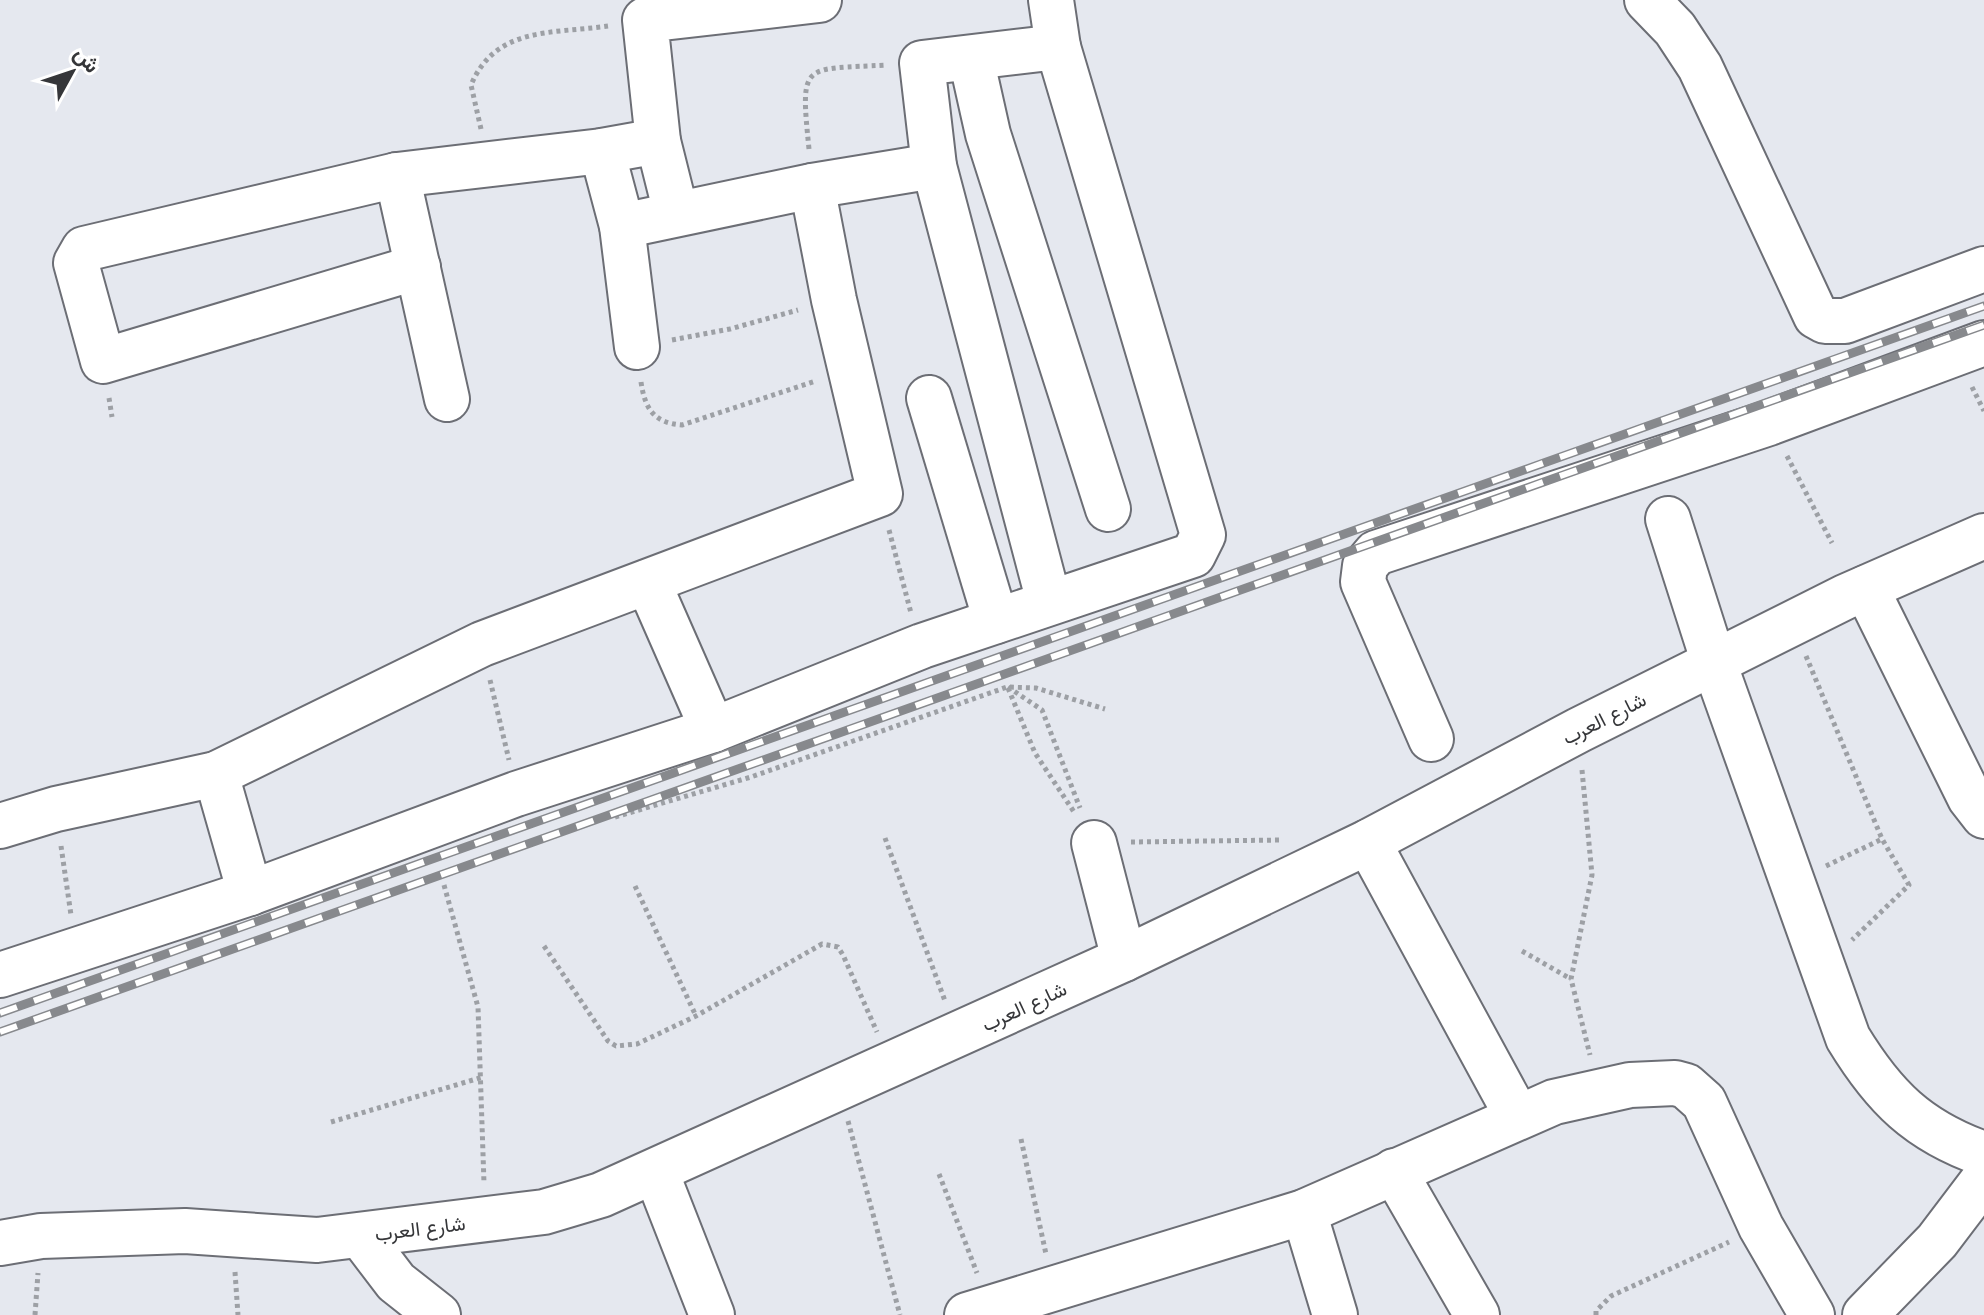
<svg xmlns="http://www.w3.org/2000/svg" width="1984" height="1315" viewBox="0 0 1984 1315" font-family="Mulish,Vazirmatn,sans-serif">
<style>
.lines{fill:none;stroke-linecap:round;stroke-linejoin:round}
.minor-casing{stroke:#6c6e75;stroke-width:48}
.path{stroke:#9da0a5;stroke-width:5;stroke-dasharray:4 4;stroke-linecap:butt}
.minor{stroke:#fff;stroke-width:44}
.rail-casing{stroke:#87898d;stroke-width:9}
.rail{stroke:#fff;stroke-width:6;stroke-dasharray:18;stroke-linecap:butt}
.labels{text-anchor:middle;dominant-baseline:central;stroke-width:8;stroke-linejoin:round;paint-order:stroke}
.street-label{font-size:20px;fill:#353639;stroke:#fff}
</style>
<rect width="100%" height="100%" fill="#e5e8ef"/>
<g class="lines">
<g class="minor-casing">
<g id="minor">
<path d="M1051,0L1058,47"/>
<path d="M1647,0L1675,29L1700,67L1816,316L1825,321H1845L1984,269"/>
<path d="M971,58L988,134L1108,509"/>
<path d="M602,151L622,226L637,347"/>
<path d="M397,175L447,399"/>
<path d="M676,213L658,141L645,20L819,0"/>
<path d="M622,226L812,186L934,166"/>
<path d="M418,267L103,361L76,263L84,249L397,175L602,151L658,141"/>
<path d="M929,398L996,621"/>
<path d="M1668,519L1714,663L1848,1038C1884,1097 1918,1131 1984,1154"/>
<path d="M648,582L713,730"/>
<path d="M1866,588L1970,798L1984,816"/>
<path d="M1431,739L1363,582L1365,566L1376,553L1769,423L1984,343"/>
<path d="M216,774L250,893"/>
<path d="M0,826L56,809L216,774L482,644L880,494L834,300L812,186"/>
<path d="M1368,842L1517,1116"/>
<path d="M1094,843L1124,959"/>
<path d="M0,975L250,893L516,794L713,730L922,646L1193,555L1203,535L1058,47L922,63L934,166L1049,602"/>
<path d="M1394,1171L1477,1315"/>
<path d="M656,1172L712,1315"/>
<path d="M1304,1212L1335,1315"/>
<path d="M361,1236L396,1282L438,1315"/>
<path d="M0,1243L41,1236L185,1231L317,1240L544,1212L601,1195L1124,959L1368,842L1579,730L1845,597L1984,536"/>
<path d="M967,1315L1304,1212L1554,1102L1630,1085L1675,1083L1686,1086L1704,1102L1761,1227L1812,1315"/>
<path d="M1865,1315L1937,1241L1984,1179"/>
</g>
</g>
<g class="path">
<path d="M481,129L471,85C496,26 552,34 608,26"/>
<path d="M809,149C800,60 802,70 887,65"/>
<path d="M672,340L730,329L798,310"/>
<path d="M641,382C645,409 654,423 682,425L816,381"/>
<path d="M1972,387L1984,411"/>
<path d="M109,398L112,417"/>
<path d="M1787,456L1832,543"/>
<path d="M889,530L911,613"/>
<path d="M1806,656L1882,839L1909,885L1852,940"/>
<path d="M490,680L509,760"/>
<path d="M1008,687L1042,710L1080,808"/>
<path d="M1008,688L1035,753L1074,812"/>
<path d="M1582,770L1592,875L1571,979L1590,1055"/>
<path d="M615,817L751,777L1007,687L1036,688L1105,709"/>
<path d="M885,838L945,1001"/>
<path d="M1131,842L1281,840"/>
<path d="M61,846L71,915"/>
<path d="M1826,866L1882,839"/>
<path d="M444,885L478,1007L484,1183"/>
<path d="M635,886L696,1016"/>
<path d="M544,946L608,1041L616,1046L637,1044L696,1016L822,944L838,947L843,955L877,1032"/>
<path d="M1522,951L1571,979"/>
<path d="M848,1121L900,1315"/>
<path d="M331,1122L483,1077"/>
<path d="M1021,1139L1046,1254"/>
<path d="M939,1174L977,1273"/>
<path d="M235,1272L238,1315"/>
<path d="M35,1315L38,1273"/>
<path d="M1596,1315V1311L1611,1296L1729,1242"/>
</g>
<use href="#minor" class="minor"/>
<g class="rail-casing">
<g id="rail">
<path d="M0,1013L1984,306"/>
<path d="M0,1032L1984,325"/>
</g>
</g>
<use href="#rail" class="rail"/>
</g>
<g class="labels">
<g class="street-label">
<text transform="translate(1604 718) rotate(-27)">شارع العرب</text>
<text transform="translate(1024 1006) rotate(-25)">شارع العرب</text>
<text transform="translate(420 1228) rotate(-7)">شارع العرب</text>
</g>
</g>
<g transform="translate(72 72) rotate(50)" stroke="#ffffff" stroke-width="6" paint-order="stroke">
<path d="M0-6L14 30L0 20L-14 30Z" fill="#353639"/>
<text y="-12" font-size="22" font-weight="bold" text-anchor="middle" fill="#353639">ش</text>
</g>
</svg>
